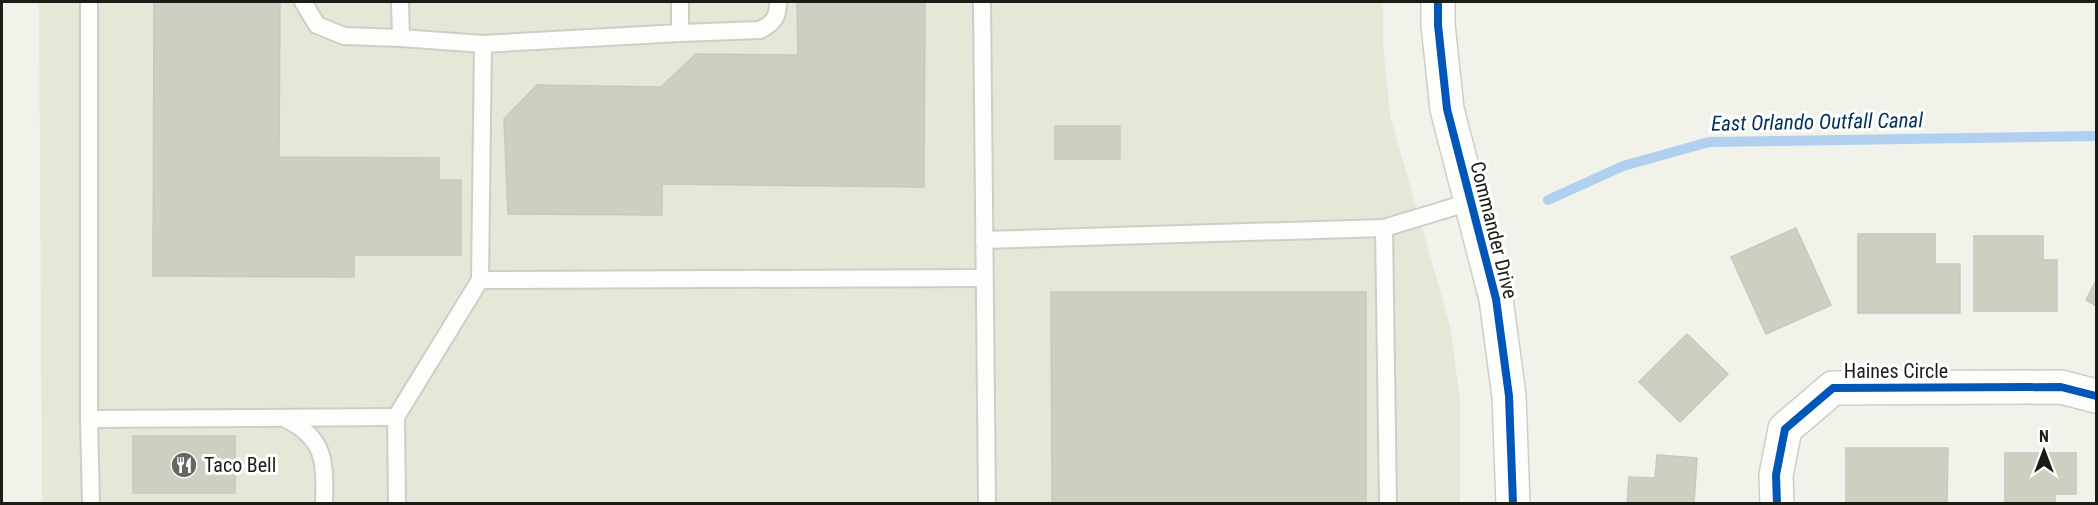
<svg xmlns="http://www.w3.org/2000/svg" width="2098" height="505" viewBox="0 0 2098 505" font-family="'Roboto Condensed',sans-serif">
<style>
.built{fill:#e5e7d7}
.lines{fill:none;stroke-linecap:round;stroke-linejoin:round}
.stream{stroke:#b1cfee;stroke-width:10}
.building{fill:#cecfc0;stroke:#c7c8c2;stroke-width:1.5}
.service-casing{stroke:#cdcec8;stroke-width:20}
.minor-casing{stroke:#cdcec8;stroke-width:36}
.tertiary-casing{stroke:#cdcec8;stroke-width:36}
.service{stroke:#fdfdfc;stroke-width:16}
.minor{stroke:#fdfdfc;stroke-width:33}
.tertiary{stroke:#fdfdfc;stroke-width:33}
.cycleway-casing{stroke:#fff;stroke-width:11}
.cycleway{stroke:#0057b8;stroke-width:8}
.labels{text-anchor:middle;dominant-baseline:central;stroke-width:6;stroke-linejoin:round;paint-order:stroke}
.street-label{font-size:20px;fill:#1b1c16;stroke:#fff}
.poi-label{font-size:20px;fill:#1b1c16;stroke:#fff;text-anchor:start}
.water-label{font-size:21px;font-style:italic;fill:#01305b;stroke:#fff}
</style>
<rect width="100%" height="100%" fill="#f1f2ea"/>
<path class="built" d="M39,2H1383V45L1390,116L1450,326L1460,399V503H42Z"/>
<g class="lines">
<path class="stream" d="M1548,200L1623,166L1709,142L2096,136"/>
</g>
<g class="building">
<path d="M154,2H280L279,157L439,158V180H461V255H354V277L153,276Z"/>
<path d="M797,2H925L924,187L662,184V215L508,214L504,119L537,85L661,87L696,54L798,55Z"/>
<rect x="1055" y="126" width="65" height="33"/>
<path d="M1796,228L1831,305L1766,334L1731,257Z"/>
<path d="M1858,234H1935V264H1960V313H1858Z"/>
<path d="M1974,236H2043V260H2057V311H1974Z"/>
<path d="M2096,280V306L2086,300Z"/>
<path d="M1051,292H1366V504H1052Z"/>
<path d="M1687,334L1728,374L1680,422L1639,382Z"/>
<rect x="133" y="436" width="102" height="57"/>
<path d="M1846,448H1948L1947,504H1846Z"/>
<path d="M2005,453H2076V494H2055V504H2005Z"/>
<path d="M1657,455L1697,458L1694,504H1627L1629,477L1655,478Z"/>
</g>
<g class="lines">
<g class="service-casing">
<g id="service">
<path d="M89,2V419L91,504"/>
<path d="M303,2L317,25L344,36L401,38"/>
<path d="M400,2L401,38L483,44"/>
<path d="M982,2L987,504"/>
<path d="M680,33L760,30C774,23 778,17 778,2"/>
<path d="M1384,228L1388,504"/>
<path d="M984,240L1384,228L1470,202"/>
<path d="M480,280L984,278"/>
<path d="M89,419L396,417"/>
<path d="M286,419C326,439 325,462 324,504"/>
<path d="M397,504L396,417L480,280L483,44L680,33V2"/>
</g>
</g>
<g class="minor-casing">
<path id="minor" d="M1777,504L1776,475L1785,429L1833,388L2061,387L2096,396"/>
</g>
<g class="tertiary-casing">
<path id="tertiary" d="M1438,2V25L1447,109L1496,299L1509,396L1513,504"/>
</g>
<use href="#service" class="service"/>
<use href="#minor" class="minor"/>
<use href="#tertiary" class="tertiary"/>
<g class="cycleway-casing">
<g id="cycleway">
<path d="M1438,2V25L1447,109L1496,299L1509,396L1513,504"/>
<path d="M1777,504L1776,475L1785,429L1833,388L2061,387L2096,396"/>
</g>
</g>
<use href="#cycleway" class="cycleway"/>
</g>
<defs>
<g id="restaurant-disc" transform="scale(1.35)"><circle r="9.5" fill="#666760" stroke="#fff"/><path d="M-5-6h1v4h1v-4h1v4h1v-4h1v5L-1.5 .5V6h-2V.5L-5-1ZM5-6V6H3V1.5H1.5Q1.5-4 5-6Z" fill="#fff"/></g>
</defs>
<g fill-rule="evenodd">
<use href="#restaurant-disc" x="184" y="465"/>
</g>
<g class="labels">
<g class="street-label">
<text transform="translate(1494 230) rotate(76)">Commander Drive</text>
<text x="1896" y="371">Haines Circle</text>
</g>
<g class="poi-label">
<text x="204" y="465">Taco Bell</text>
</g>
<g class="water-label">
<text transform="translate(1817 122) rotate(-1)">East Orlando Outfall Canal</text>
</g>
</g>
<rect width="2098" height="505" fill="none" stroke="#1b1c16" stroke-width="6"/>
<g transform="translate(2044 451)" stroke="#ffffff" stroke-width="4.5" paint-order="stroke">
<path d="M0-4.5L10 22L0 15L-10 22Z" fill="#1b1c16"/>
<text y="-9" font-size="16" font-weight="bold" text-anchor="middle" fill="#1b1c16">N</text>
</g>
</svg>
